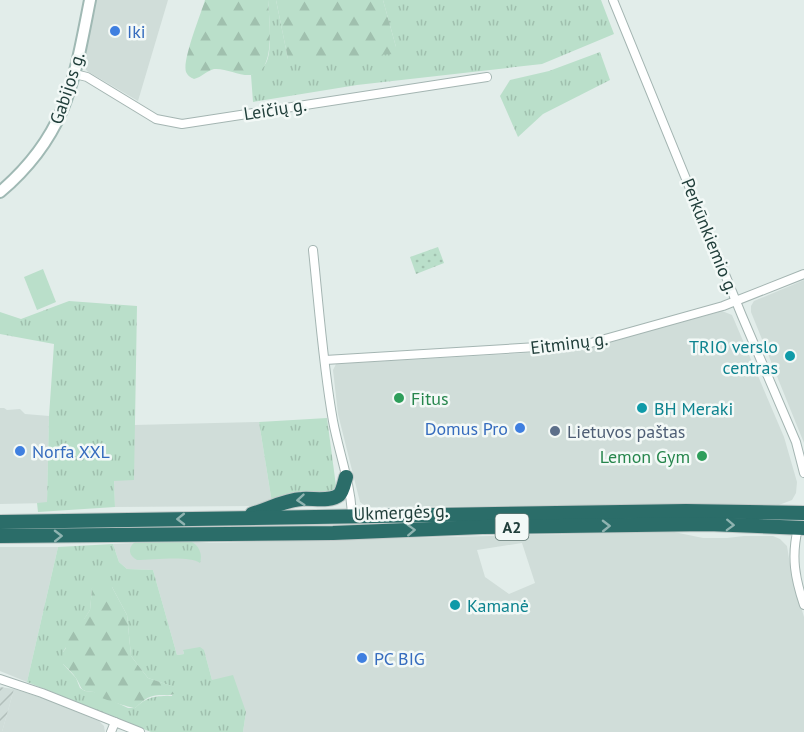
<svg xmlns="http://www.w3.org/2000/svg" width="804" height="732" viewBox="0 0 804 732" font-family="'PT Sans',sans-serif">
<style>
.built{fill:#d0ddd9;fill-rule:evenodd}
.industrial{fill:url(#industrial-furrows)}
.grass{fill:url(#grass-tufts);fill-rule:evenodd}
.forest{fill:url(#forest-firs)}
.park{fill:url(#park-dots)}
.pitch{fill:#badfca}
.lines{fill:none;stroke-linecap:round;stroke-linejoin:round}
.street-casing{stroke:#a4b5b2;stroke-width:10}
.secondary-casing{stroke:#a0b9b4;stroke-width:14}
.highway-casing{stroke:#c1c9c8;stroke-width:16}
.street{stroke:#fff;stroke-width:8}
.secondary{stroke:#fff;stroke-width:10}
.highway{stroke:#2b6d69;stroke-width:14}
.oneway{stroke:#8fb3b0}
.shop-dot{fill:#3f7fe0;stroke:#f3f9f7;stroke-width:2}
.culture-dot{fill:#0f9aa8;stroke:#f3f9f7;stroke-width:2}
.leisure-dot{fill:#2e9e5b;stroke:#f3f9f7;stroke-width:2}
.service-dot{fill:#5c6f8a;stroke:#f3f9f7;stroke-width:2}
.labels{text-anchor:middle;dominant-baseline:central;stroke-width:5;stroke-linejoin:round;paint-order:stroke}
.shield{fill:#f3f9f7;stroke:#607773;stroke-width:1.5}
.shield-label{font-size:16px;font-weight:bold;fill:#213f3b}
.shop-label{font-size:18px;fill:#366cbe;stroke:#f3f9f7;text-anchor:start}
.street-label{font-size:18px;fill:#213f3b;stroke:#f3f9f7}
.culture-label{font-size:18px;fill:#0d838f;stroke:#f3f9f7;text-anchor:start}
.leisure-label{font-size:18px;fill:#27864d;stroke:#f3f9f7;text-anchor:start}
.service-label{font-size:18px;fill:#4e5e75;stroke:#f3f9f7;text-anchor:start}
</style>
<defs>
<pattern id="industrial-furrows" width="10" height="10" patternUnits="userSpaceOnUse" patternTransform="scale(1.5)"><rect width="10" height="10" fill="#d0ddd9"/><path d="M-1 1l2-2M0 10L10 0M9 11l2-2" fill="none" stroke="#b2bfbb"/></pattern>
<pattern id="grass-tufts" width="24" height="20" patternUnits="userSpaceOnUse" patternTransform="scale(1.5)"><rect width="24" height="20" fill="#badfca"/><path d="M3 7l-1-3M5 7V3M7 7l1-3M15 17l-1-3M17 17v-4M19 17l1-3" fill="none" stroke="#a0c0ae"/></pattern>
<pattern id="forest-firs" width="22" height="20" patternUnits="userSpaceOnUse" patternTransform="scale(1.5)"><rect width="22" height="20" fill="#badfca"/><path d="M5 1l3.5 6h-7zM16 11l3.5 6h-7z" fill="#a0c0ae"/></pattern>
<pattern id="park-dots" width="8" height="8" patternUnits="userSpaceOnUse" patternTransform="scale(1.5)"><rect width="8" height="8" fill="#badfca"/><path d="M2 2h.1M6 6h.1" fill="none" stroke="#a0c0ae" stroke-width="1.8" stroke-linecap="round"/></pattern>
</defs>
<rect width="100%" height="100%" fill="#e2edea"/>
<g class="built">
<path d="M94,0H168L138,101L87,71L84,66L82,64Z"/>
<path d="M804,280V443L751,312V306L754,301Z"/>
<path d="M722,311L732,315L784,437L797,482L796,493L792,500L779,505L711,504L369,507H366L360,502L338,414L333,370L336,364L578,350Z"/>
<path d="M0,408H4L7,410L20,409L25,414L49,416L47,503L0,504Z"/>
<path d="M259,422L272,503L261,506L115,507L114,480H134V425Z"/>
<path d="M674,532L703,538H727L744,536H773L780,539L787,546L792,577L804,617V732H243L246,712L212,680L204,650L183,651L184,654L177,655L153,570L127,569L119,562L113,544L186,541L209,543L528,535ZM522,543L535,583L509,594L485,577L477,550Z"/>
<path d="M0,547H58L27,682L0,671Z"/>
<path d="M14,689L48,700L99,721L104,726L105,732H2Z"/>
</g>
<path class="industrial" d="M0,687L14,689L2,732H0Z"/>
<g class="grass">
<path d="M268,0H276L288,59L396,47L383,0H601L614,34L542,64L357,85L253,102L251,75C258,72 262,69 266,63C273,50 269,16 268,0Z"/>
<path d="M600,52L610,80L543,114L518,137L500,96L510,80L549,71Z"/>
<path d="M69,301L137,306L134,480L114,481L115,507L38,512L37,503L47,502L49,416L54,344L0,334V312L21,319Z"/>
<path d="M327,418L336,486L330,494L272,503L259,422Z"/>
<path d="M190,541C199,545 203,554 200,563C189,555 153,560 137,560C129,556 127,548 135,542Z"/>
<path d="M113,544L119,562L127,569L153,570L177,655L184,654L183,650L200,647L204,650L212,680L233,675L246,712L243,732H151L27,682L58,547ZM112,587L127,615L131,656L148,678L174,687L172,696C155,696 148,696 135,708H128L94,692L85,691L80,688L76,678L63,664V652L90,610L92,588Z"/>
</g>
<g class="forest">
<path d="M205,0H268C269,18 277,73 251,75C239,76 226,68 214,69C206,71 202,77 194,79C190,77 188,76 186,72C182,60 201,14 205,0Z"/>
<path d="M276,0H383L396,47L393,54L298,61L288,59Z"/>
<path d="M101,582L112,587L127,615L131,656L148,678L175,687L178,692C169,698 163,693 153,696C146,697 140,704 135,708C130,708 101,698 97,696C96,695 95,693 94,692C79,691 83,689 76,678C73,673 67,668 63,664V652L66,648V631L68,625L84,619L90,610L92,588Z"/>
</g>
<path class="park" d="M438,247L444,263L416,274L410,257Z"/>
<path class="pitch" d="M43,269L56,302L37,310L24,277Z"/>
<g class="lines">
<g class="street-casing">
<g id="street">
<path d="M613,0L742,316L796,442L804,473"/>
<path d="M75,74L87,77L156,119L182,124L487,77"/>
<path d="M313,250C319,307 323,365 333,421C339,453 351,484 352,516"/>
<path d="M325,360L587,344L723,306L804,274"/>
<path d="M798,528C791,557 795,578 804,605"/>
<path d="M0,679L42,693L140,732"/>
<path d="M111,732L115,722"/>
</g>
</g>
<g class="secondary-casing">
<path id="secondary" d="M0,192C67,135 74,81 90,0"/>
</g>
<g class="highway-casing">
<g id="highway">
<path d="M252,514C269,509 284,500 302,499C312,498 331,502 339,495C343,491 344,483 346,477"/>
<path d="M0,522L686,511L804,513"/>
<path d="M0,536L333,533L482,527L708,524L804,528"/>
</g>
</g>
<use href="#street" class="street"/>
<use href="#secondary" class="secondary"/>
<use href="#highway" class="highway"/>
</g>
<defs><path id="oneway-chevron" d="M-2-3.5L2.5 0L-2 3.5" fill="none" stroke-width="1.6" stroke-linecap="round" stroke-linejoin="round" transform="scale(1.5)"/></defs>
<g class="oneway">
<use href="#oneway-chevron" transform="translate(301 500) rotate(175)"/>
<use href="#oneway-chevron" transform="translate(181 519) rotate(179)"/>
<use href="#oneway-chevron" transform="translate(730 525) rotate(2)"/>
<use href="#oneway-chevron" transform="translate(606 526) rotate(-1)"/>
<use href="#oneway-chevron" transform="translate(411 530) rotate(-2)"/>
<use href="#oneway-chevron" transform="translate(58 536) rotate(-1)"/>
</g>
<g class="shop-dot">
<circle cx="115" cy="31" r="6"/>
<circle cx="520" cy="428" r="6"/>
<circle cx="20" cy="451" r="6"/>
<circle cx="362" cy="658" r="6"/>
</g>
<g class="culture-dot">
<circle cx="790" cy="356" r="6"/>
<circle cx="642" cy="408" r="6"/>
<circle cx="455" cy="605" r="6"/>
</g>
<g class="leisure-dot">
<circle cx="399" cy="398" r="6"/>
<circle cx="702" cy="456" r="6"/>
</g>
<circle class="service-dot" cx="555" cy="431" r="6"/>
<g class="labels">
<rect class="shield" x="495.5" y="514" width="33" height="26" rx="4.5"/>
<g class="shield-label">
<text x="512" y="527">A2</text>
</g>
<g class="shop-label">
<text x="127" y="31">Iki</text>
<text x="508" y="428" text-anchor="end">Domus Pro</text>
<text x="32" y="451">Norfa XXL</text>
<text x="374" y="658">PC BIG</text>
</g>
<g class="street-label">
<text transform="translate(67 88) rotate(-72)">Gabijos g.</text>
<text transform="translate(275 109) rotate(-9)">Leičių g.</text>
<text transform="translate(710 236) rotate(68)">Perkūnkiemio g.</text>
<text transform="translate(569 343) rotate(-7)">Eitminų g.</text>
<text transform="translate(401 512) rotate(-2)">Ukmergės g.</text>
</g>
<g class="culture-label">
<text x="778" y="346" text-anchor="end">TRIO verslo<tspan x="778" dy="21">centras</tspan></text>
<text x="654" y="408">BH Meraki</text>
<text x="467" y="605">Kamanė</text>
</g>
<g class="leisure-label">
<text x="411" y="398">Fitus</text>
<text x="690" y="456" text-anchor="end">Lemon Gym</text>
</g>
<g class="service-label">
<text x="567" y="431">Lietuvos paštas</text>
</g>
</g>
</svg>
